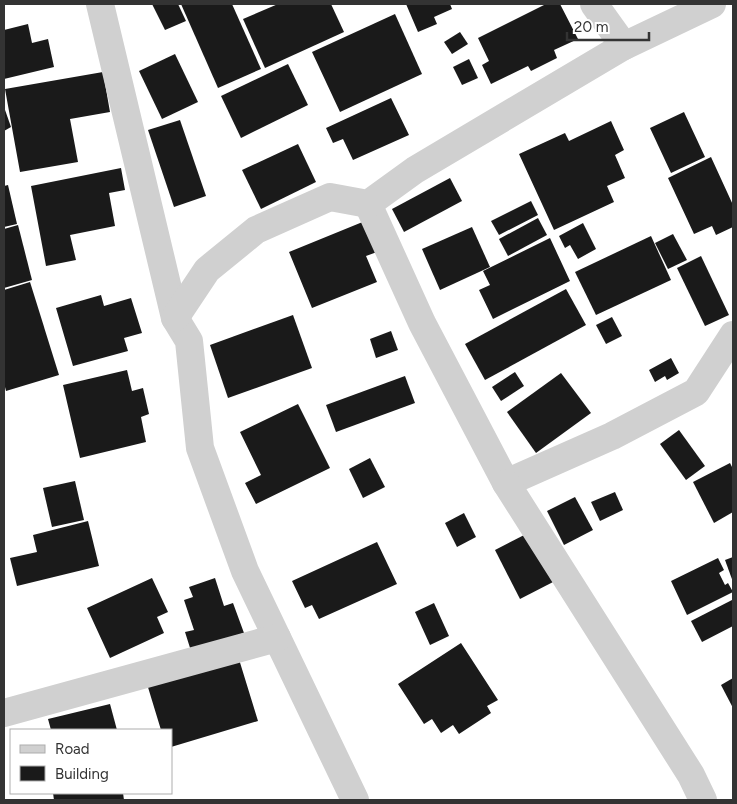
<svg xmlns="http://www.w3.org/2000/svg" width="737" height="804" viewBox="0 0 737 804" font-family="Figtree,sans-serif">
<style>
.building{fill:#1a1a1a}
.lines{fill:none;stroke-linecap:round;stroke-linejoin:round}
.minor{stroke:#d0d0d0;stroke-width:28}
</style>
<rect width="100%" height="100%" fill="#fff"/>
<g class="building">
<path d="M152,4H178L186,21L165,30Z"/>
<path d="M181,4H232L261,69L218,88Z"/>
<path d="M278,4H331L344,32L265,68L243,19Z"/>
<path d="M406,4H450L452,9L434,17L437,24L418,32Z"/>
<path d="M546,4H560L578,39L554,50L557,58L531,71L528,66L491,84L482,65L489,61L478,38Z"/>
<path d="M395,14L422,74L340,112L312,52Z"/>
<path d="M28,24L32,43L48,39L54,67L4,79V30Z"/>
<path d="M460,32L468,44L452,54L444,42Z"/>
<path d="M175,54L198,102L162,119L139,71Z"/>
<path d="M469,59L478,78L462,85L453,67Z"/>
<path d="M288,64L308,105L241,138L221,96Z"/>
<path d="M103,72L110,112L70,119L78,162L20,172L5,89Z"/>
<path d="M391,98L409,135L353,160L343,139L333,143L326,128Z"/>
<path d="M4,107L11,127L4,131Z"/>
<path d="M684,112L705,157L671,173L650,128Z"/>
<path d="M180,120L206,196L174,207L148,130Z"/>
<path d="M611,121L624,150L615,155L625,178L607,186L614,202L554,230L519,154L565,133L569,141Z"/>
<path d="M298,144L316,182L261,209L242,170Z"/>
<path d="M711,157L733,205V227L716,235L712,226L694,234L668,178Z"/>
<path d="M121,168L125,190L109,193L115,226L70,235L76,260L46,266L31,186Z"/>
<path d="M450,178L462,201L404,232L392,209Z"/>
<path d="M8,185L17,224L4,227V186Z"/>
<path d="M531,201L538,215L499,235L491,221Z"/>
<path d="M538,218L547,235L508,256L499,239Z"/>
<path d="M365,221L377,252L366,256L377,282L312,308L289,252Z"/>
<path d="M583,223L596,249L578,259L570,245L565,248L559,236Z"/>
<path d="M18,225L32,280L4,288V229Z"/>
<path d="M472,227L490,267L440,290L422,249Z"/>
<path d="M673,234L687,260L668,269L655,243Z"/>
<path d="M651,236L671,280L596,315L575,272Z"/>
<path d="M550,238L570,281L493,319L479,290L490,285L483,271Z"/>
<path d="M701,256L729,315L705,326L677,268Z"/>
<path d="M30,282L59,375L6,391L4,383V290Z"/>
<path d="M566,289L586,325L485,380L465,344Z"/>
<path d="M101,295L104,306L131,298L142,333L124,338L128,351L73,366L56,308Z"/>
<path d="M293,315L312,368L228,398L210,345Z"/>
<path d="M612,317L622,336L606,344L596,325Z"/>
<path d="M391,331L398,350L376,358L370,339Z"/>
<path d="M671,358L679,373L667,380L665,376L655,382L649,370Z"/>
<path d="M127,370L132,391L143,388L149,414L141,417L146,442L80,458L63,385Z"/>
<path d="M515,372L524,386L501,401L492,387Z"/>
<path d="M561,373L591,413L536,453L507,412Z"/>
<path d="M405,376L415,403L336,432L326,405Z"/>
<path d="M298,404L330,468L256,504L245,483L261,475L240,432Z"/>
<path d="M679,430L705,466L686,480L660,444Z"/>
<path d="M370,458L385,487L363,498L349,469Z"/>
<path d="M730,463L733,469V512L714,523L693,482Z"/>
<path d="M75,481L84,520L52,527L43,488Z"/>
<path d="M615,492L623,510L600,521L591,502Z"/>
<path d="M575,497L593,530L564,545L547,511Z"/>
<path d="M464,513L476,537L457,547L445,523Z"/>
<path d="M88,521L99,566L17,586L10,558L37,552L33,535Z"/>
<path d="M530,532L555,581L520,599L495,550Z"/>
<path d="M377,542L397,584L319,619L312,605L305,608L292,581Z"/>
<path d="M733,557V582L725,560Z"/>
<path d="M718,558L724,570L719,573L725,585L728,583L733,592L687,615L671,581Z"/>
<path d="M152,578L168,612L157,617L164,633L110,658L87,608Z"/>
<path d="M215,578L224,606L233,603L244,633L191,651L185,632L194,630L184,600L193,597L189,587Z"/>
<path d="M732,600L733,626L702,642L691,621Z"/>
<path d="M434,603L449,636L430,645L415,612Z"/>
<path d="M461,643L498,700L487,706L491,713L459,734L453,725L441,733L432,719L424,724L398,684Z"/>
<path d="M238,656L258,721L171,747V730H161L147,684Z"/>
<path d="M733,678V708L721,685Z"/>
<path d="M110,704L117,730H51L48,719Z"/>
<path d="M53,793H123L124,800H54Z"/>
</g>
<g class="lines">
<g class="minor">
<path d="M100,4L175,318L189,341L200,448L245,571L355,800"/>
<path d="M594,4L624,46"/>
<path d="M368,204L422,323L506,483L612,436L696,392L733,335"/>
<path d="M175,318L207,270L256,230L330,197L368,204L415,170L624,46L712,4"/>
<path d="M506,483L691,775L703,800"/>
<path d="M4,713L277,638"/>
</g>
</g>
<rect width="737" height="804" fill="none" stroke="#333333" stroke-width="10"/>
<rect x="10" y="729" width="162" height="65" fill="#ffffff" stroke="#adadad"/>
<rect x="20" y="745" width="25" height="8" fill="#d0d0d0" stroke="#adadad"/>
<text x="55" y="754" font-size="15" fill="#333333">Road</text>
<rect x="20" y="766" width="25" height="15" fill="#1a1a1a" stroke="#adadad"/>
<text x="55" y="779" font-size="15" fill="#333333">Building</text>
<path d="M567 32v8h82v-8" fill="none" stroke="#333333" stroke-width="2.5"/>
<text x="574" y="32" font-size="15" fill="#333333" stroke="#ffffff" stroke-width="4" paint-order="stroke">20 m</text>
</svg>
